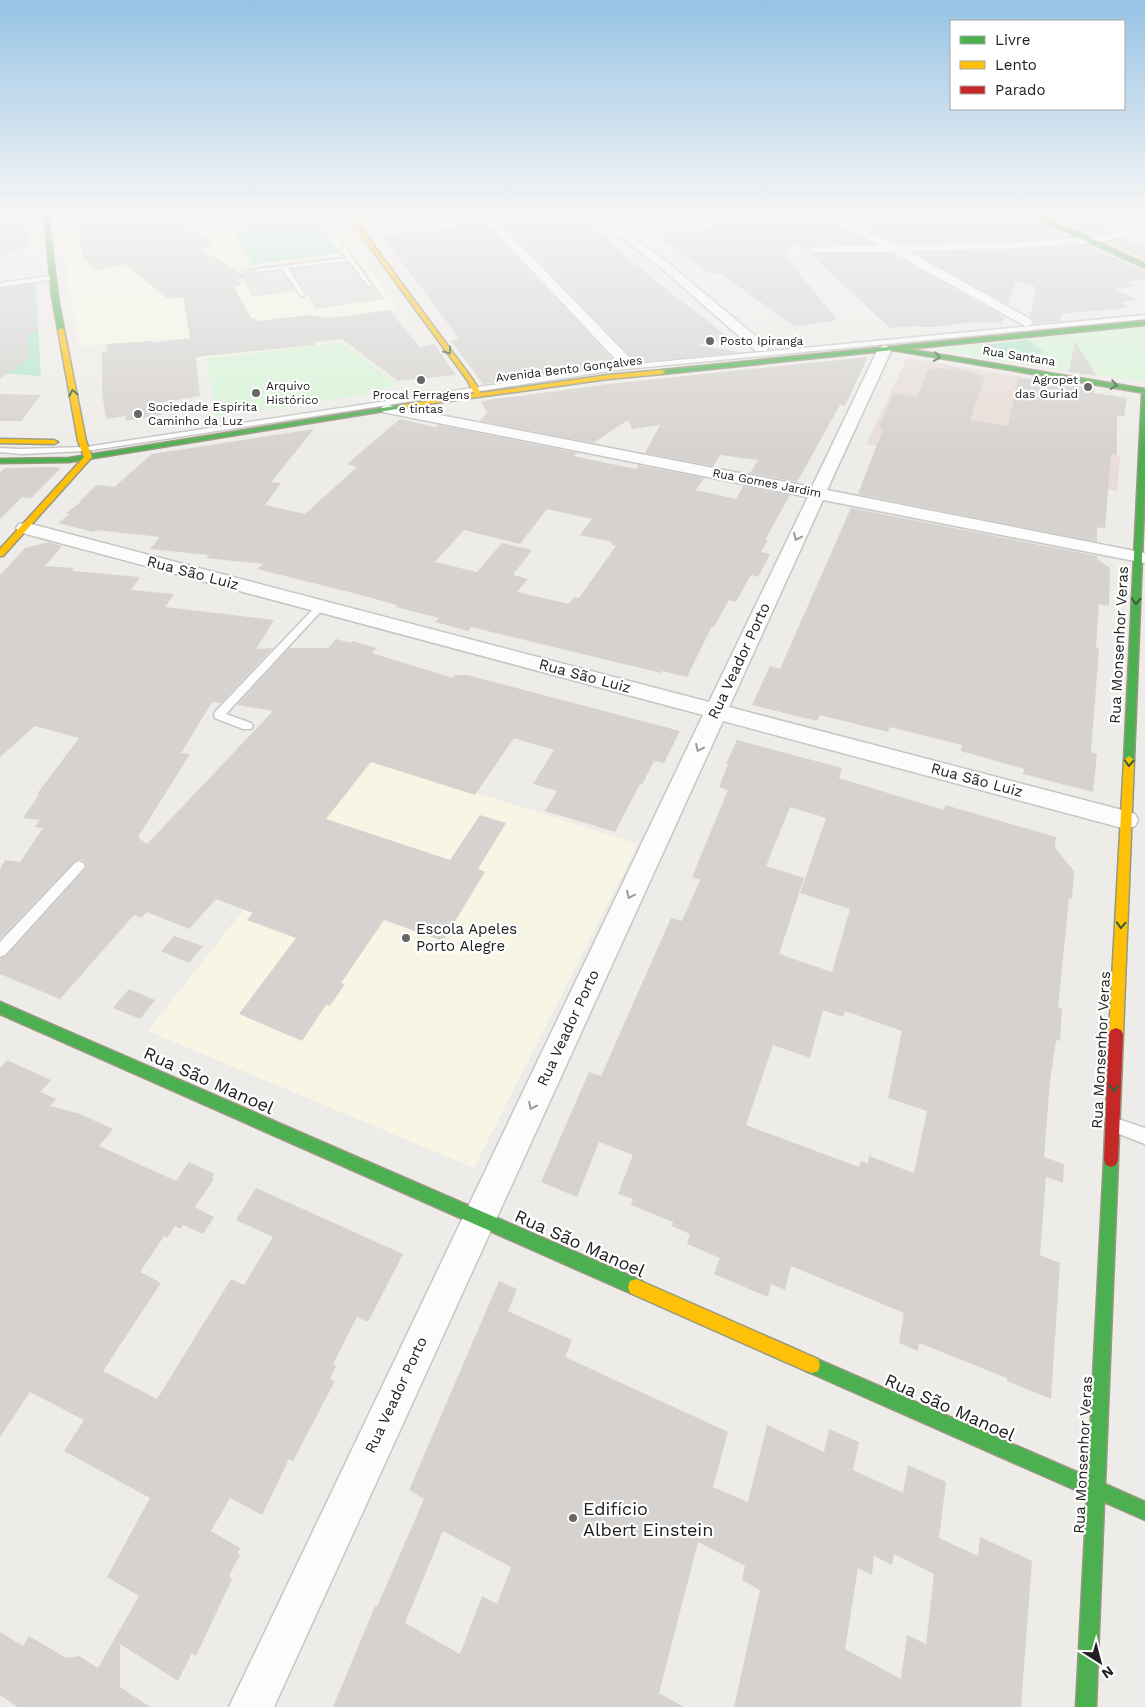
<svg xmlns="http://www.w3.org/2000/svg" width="1145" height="1707" viewBox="0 0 1145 1707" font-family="'Work Sans',sans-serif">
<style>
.education{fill:#f7f6e4}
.military{fill:#e8ddd8}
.park{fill:#d7f4d6}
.pitch{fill:#b4e5cf}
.parking{fill:#dedddc}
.building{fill:#d5d2cf;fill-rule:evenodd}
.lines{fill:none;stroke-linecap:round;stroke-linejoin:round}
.lane-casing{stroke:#c7c6c4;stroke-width:3}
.street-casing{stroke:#c7c6c4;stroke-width:3}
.fast-casing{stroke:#979880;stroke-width:3}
.slow-casing{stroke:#979880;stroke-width:3}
.jam-casing{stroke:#979880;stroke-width:3}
.lane{fill:#fcfcfc;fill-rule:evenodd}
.street{fill:#fcfcfc;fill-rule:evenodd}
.fast{fill:#4caf50;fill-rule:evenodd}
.slow{fill:#ffc107;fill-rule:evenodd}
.jam{fill:#c62828;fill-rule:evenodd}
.oneway{stroke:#346036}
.oneway2{stroke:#999}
.poi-dot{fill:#686766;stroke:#fff;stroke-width:2}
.labels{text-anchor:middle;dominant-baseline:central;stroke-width:4.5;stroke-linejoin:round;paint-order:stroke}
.far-poi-label{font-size:12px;fill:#202020;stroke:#fff;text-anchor:start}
.far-street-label{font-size:12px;fill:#202020;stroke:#fff}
.street-label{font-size:15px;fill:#202020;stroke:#fff}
.poi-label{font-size:15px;fill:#202020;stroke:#fff;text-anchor:start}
.near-street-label{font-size:18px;fill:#202020;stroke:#fff}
.near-poi-label{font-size:18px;fill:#202020;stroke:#fff;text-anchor:start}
</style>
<rect width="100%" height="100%" fill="#eeece8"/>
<g class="education">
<path d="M253,213H327L399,310L316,321L320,345L180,362L174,339L80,346L70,295L62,235Z"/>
<path d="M364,757L638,844L474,1168L148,1031Z"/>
</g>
<path class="military" d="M907,358L1041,380L1027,439L1120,456L1117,491L866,444Z"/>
<g class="park">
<path d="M1145,327V381L1051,369L935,349Z"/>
<path d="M343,343L397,384L369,394L216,417L207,358Z"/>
</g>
<g class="pitch">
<path d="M316,217L340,253L251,265L233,227Z"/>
<path d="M35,277L41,376L0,373V281Z"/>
<path d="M1028,340L1045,353L997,358L980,345Z"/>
</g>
<path class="parking" d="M353,254L385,299L316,309L305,290L252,297L239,269Z"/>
<g class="building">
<path d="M21,213H28V246L0,258V219Z"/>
<path d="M73,213H170L215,246L201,249L247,277L237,280L243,284L234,287L251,318H255L256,321L311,315L330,318L390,310L419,347L434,344L456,375L398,381L342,339L315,342V345L196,357L200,396L158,403L161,415L126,421L125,416L106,419L102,394V352L108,351L106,344L152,341V343L190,338L183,297L167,299L126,264L96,271L84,259Z"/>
<path d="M460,213H476L617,364L483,384L451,341L460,339L382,236L461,226Z"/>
<path d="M492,213H577L653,279L731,339L696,345L740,352L632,363L633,359L630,356Z"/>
<path d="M705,213H816L873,243L816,245L809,249L811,253L892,254L1004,317L1002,323L973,322L934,327H920L917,326L890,328L797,242L784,254L837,320L796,327L719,273L711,274L657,235L728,225Z"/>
<path d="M837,213H1019L1068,237L1002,241L896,243Z"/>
<path d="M1043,213H1127L1128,224L1102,228L1109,232L1092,235Z"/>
<path d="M1125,239L1145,248V259L1107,242Z"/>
<path d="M1087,245L1145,272V280L1126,282L1133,286L1114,289L1138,300L1120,302L1129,307L1121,308H1123L1061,314L1060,321L1035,324L1034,319L1030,317L1036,287L1016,281L1008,305L915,253L1002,251Z"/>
<path d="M32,284L36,331H33V333L27,334L30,357L0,379V289Z"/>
<path d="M1075,341L1096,375V376L1069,372Z"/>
<path d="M868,357L845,406L840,405L797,482L750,473L758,460L720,455L713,466L645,453L660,425L632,429L628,420L593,443L480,421L487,413L481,401L608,384Z"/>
<path d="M934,367L949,370L950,367L985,376L970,420L1008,426L1018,378L1095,389L1094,393L1127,398L1124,417L1117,415V455L1111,454L1105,529L1097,527V542L858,494L883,429L879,428L893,393L917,397L928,369L934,370Z"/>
<path d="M0,394L41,395L21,421H0Z"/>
<path d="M400,419L434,427L440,425L578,453L573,456L636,469L638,465L704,478L696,490L736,499L743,486L790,495L765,540H768L761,552L770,554L758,577L751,575L736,602L729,600L714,627L712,626L687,677L662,671L661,673L471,627L468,631L435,622L439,618L396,607L397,605L361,595L257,569L263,564L206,558L209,555L150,549L160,537L96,530L94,532L58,523L70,514L66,513L81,502H79L96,485L114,487L152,454L314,429L271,482L281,483L265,505L305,514L357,467L347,464ZM547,509L592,519L580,535L612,542L611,544L616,546L579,598L574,597L569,604L517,592L528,579L513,575L532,550L502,543L477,572L435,562L464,530L520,544Z"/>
<path d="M5,468L51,467L61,468L31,498L22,497L0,519V473Z"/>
<path d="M851,508L1097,556V559L1110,568L1109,606L1099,604L1096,648L1099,649L1091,752L1097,754L1093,792L1023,774L1024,769L961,751L962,745L890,727L888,732L820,715L817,721L752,705L770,666L780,669Z"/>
<path d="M49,542L62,546L45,566L74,568L71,571L140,577L131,590L174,594L165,607L274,620L256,649L273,648L221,703L212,702L181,753L190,754L138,837L147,844L273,711L237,705L289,648H328L336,639L351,643L352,641L376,648L372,653L453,678L455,675H467L680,731L664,763L654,761L642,785L640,784L615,832L545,811L557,791L533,784L554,750L514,738L475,795L371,762L326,819L450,860L480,815L506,823L478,869L485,872L443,941L384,920L341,983L345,984L330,1006L326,1005L302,1041L239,1014L296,938L247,920L253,913L216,899L189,929L147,912L141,918L134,915L60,999L0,974V959L6,956L87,867L85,862L80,859L74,862L0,939V869L5,860L20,862L43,828L35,827L40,820L23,818L39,795L37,794L79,738L35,726L0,757V575L25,548Z"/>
<path d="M737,740L842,768L839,778L904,798L944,810L945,805L1056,837L1055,848L1074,871L1072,899L1069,898L1058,1007L1062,1008L1060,1041L1056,1040L1050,1081L1044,1157L1064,1164L1063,1183L1046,1177L1040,1255L1060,1263L1051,1399L1007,1381V1378L919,1343L918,1351L899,1343L904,1313L791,1266L785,1290L771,1284L768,1297L714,1274L720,1258L687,1244L690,1234L672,1226L673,1222L631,1205L633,1199L618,1194L633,1155L599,1142L577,1197L541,1182L589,1072L601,1076L671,918L682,921L700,880L692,877L728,790L719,787L728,764H726ZM790,807L826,818L800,893L850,909L832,972L779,954L804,878L766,866ZM823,1010L843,1017L845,1011L902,1031L888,1098L927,1111L914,1173L869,1156L868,1164L861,1161L859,1167L746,1125L773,1045L810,1058Z"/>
<path d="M174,936L203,946L189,963L161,951Z"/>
<path d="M129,989L155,1000L140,1019L113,1008Z"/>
<path d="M7,1060L51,1080L40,1092L56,1099L50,1106L80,1114L113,1129L99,1146L176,1181L189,1162L215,1174L212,1178L214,1179L195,1207L214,1217L203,1234L183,1225L181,1229L175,1226L167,1238L164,1236L140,1272L161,1283L103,1371L157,1399L231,1279L244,1285L273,1237L236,1220L256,1188L403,1254L368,1322L357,1317L333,1364L336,1366L330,1379L335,1381L293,1461L289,1459L262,1515L230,1498L211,1531L240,1548L238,1553L240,1555L229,1576L232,1579L196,1656L192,1653L178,1681L120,1644V1687L150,1707H18L0,1695V1632L23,1646L29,1636L66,1658L79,1656L98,1668L139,1596L107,1577L150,1498L64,1451L84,1420L30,1392L0,1437V1068Z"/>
<path d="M499,1281L517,1289L508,1311L572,1340L565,1357L728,1432L713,1487L748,1502L767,1425L824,1452L829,1429L859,1442L853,1470L903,1493L908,1465L946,1482L939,1538L978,1556L980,1537L1032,1561L1021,1707H734L760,1590L742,1580L745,1566L698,1542L659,1693L684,1707H333L375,1606L377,1607L424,1499L409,1490ZM443,1531L511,1567L497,1604L482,1596L460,1654L405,1623ZM894,1554L934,1574L926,1644L907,1635L901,1679L845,1649L858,1568L872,1575L874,1556L892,1565Z"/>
</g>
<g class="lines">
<g class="lane-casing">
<g id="lane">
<path d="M0,213H19L0,217Z"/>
<path d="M346,241L349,243L348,252L372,286H368L349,261L288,268L305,295L302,297L282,269L256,272L253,270L346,258L342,252L343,243Z"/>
<path d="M53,276L55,279L0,287V283Z"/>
<path d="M1145,315V319L616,370L86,451L21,454L0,452V448L19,449L86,447L616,366Z"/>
<path d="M321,603L326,606L324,608L226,714L251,723L253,726L251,729H243L215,718L214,715L215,712L318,604Z"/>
<path d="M79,861L83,863L85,866L83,869L5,955L0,957V942L75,863Z"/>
<path d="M1115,1118L1145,1128V1144L1109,1130L1107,1125L1109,1120Z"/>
</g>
</g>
<g class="street-casing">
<g id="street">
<path d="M198,213H208V215L203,218L199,217Z"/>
<path d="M478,213H489L629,357L631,360L629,363H619Z"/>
<path d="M590,213H602L668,263L766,345L768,348L766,351H756L660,267Z"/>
<path d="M818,213H832L896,245L1002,243L1091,237L1145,227V233L1091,243L1002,249L908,251L1032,320L1033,323L1027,327L892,252H812L810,250L812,248L816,247L880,245Z"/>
<path d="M885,345L892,349L827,490L1145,553V563L823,500L729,707L1126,811L1135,814L1138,820L1135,826L1126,829L723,721L274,1707H229L703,715L19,532L16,528L19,524L25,523L31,524L709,702L808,497L383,412L381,409L383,406L388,405L812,487L878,349Z"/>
</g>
</g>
<g class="fast-casing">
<g id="fast">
<path d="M44,213H48L58,297L64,330L61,332L58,330L52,297Z"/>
<path d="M1025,213H1032L1093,239L1145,264V268Z"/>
<path d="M1145,321V325L906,349L1145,389V393L893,350L662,374L659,372L662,370Z"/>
<path d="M1145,393V480L1134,760L1129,764L1124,760L1142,395Z"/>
<path d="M401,405L403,406V408L69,462L0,463V459L69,458Z"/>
<path d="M0,1002L642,1281L644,1287L642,1293L636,1295L630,1293L0,1014Z"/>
<path d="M1111,1153L1116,1155L1118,1160L1105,1484L1145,1502V1520L1104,1502L1096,1707H1076L1087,1495L806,1371L804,1365L806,1359L812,1357L1088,1477L1104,1160L1106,1155Z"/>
</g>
</g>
<g class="slow-casing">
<g id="slow">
<path d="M345,213H350L473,380L481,393L608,375L662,370L665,372L662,374L608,379L399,408V406L401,405L474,394L468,381Z"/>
<path d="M61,328L64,330L86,441L92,457L3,556H0V549L84,457L78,441L58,330Z"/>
<path d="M0,439L54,440L58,442L54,444L0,443Z"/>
<path d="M1129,756L1134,760L1123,1034L1121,1038L1116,1040L1111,1038L1109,1034L1124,760Z"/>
<path d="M636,1279L818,1359L820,1365L818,1371L812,1373L806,1371L630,1293L628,1287L630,1281Z"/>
</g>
</g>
<g class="jam-casing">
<path id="jam" d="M1116,1028L1121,1030L1123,1034L1118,1160L1116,1165L1111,1167L1106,1165L1104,1160L1109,1034L1111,1030Z"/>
</g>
<use href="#lane" class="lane"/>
<use href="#street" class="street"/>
<use href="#fast" class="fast"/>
<use href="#slow" class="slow"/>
<use href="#jam" class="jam"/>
</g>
<defs><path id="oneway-chevron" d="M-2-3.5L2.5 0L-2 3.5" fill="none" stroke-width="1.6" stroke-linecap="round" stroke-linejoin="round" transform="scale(1.25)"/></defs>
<g class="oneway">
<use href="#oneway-chevron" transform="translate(448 351) rotate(54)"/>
<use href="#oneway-chevron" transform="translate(937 357) rotate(9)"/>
<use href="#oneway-chevron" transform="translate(1114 385) rotate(9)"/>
<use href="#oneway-chevron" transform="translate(73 393) rotate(-101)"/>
<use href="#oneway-chevron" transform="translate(1136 601) rotate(93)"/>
<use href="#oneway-chevron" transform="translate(1129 763) rotate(93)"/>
<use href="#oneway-chevron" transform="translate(1121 925) rotate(93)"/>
<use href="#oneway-chevron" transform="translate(1114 1088) rotate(93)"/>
</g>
<g class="oneway2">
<use href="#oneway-chevron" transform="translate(797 537) rotate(115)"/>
<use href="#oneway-chevron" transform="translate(699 748) rotate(115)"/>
<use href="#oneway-chevron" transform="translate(630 895) rotate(115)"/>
<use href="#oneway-chevron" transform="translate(532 1106) rotate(115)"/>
</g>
<linearGradient id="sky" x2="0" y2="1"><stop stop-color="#96c3e5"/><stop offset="0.47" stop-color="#f7f6f5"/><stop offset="1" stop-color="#f7f6f5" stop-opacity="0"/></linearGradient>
<rect width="1145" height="452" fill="url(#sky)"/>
<g class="poi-dot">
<circle cx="710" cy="341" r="5"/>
<circle cx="421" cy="380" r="5"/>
<circle cx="1088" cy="387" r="5"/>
<circle cx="256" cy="393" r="5"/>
<circle cx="138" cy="414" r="5"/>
<circle cx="406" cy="938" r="5"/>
<circle cx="573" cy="1518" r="5"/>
</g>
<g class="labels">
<g class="far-poi-label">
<text x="720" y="341">Posto Ipiranga</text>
<text x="1078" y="380" text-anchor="end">Agropet<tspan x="1078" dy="14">das Guriad</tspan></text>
<text x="266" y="386">Arquivo<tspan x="266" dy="14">Histórico</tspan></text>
<text x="421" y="395" text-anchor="middle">Procal Ferragens<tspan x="421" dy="14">e tintas</tspan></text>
<text x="148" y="407">Sociedade Espírita<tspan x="148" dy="14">Caminho da Luz</tspan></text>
</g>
<g class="far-street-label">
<text transform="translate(1019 356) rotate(9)">Rua Santana</text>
<text transform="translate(569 369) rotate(-7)">Avenida Bento Gonçalves</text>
<text transform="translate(767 483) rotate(11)">Rua Gomes Jardim</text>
</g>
<g class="street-label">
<text transform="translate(193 573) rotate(15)">Rua São Luiz</text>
<text transform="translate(1119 645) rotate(-87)">Rua Monsenhor Veras</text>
<text transform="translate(739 661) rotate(-65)">Rua Veador Porto</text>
<text transform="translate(585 676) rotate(15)">Rua São Luiz</text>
<text transform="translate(977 780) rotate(15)">Rua São Luiz</text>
<text transform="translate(568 1028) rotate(-65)">Rua Veador Porto</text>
<text transform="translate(1101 1050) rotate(-87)">Rua Monsenhor Veras</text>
<text transform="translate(396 1395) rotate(-65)">Rua Veador Porto</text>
<text transform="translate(1083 1455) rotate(-87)">Rua Monsenhor Veras</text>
</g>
<g class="poi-label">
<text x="416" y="929">Escola Apeles<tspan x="416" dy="17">Porto Alegre</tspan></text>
</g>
<g class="near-street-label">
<text transform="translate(209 1080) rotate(24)">Rua São Manoel</text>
<text transform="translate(580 1243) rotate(24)">Rua São Manoel</text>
<text transform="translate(950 1407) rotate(24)">Rua São Manoel</text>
</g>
<g class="near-poi-label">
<text x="583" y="1508">Edifício<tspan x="583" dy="21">Albert Einstein</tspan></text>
</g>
</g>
<rect x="950" y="20" width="175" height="90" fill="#ffffff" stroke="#a6a6a6"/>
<rect x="960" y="36" width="25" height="8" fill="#4caf50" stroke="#a6a6a6"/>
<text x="995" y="45" font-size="15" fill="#202020">Livre</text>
<rect x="960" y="61" width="25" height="8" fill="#ffc107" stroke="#a6a6a6"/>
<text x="995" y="70" font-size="15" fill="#202020">Lento</text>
<rect x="960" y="86" width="25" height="8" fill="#c62828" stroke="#a6a6a6"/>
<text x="995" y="95" font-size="15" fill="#202020">Parado</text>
<g transform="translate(1100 1662) rotate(144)" stroke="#ffffff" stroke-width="4" paint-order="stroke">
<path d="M0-4L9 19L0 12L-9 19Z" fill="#202020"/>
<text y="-8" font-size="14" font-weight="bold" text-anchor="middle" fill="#202020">N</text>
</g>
</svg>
